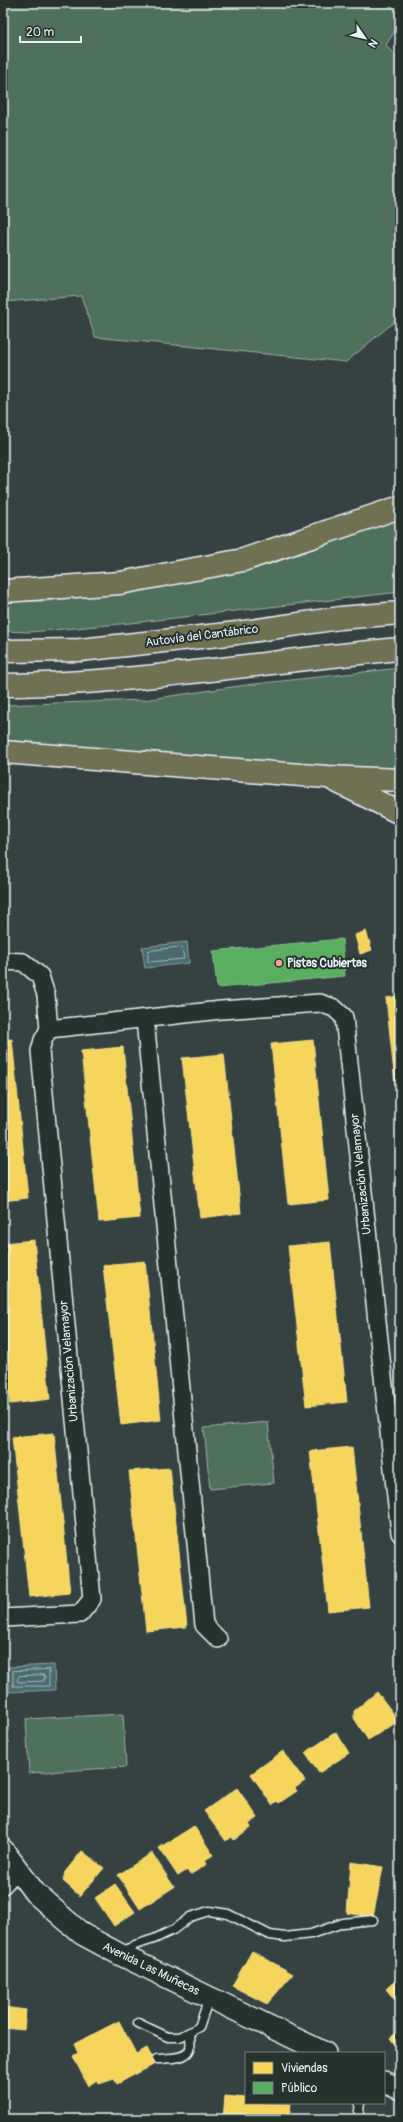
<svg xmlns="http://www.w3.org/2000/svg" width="403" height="2122" viewBox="0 0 403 2122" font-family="Pangolin,sans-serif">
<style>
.green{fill:#50705a;stroke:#9cb0a9}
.water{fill:#486b6e;stroke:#88a1a5}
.homes{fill:#f6d55c;stroke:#f2dd8b}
.public{fill:#5aae61;stroke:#85c28e}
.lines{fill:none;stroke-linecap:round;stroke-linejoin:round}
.shore{stroke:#a8bbc1;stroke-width:1}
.service-casing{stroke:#e8f1f8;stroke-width:11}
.minor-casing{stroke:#e8f1f8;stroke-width:20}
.tertiary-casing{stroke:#e8f1f8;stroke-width:24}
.motorway-casing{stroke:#e8f1f8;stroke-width:25}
.service{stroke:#26332d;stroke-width:8}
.minor{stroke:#26332d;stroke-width:17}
.tertiary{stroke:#26332d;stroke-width:21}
.motorway{stroke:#706f52;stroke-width:22}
.poi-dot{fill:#ff9aa2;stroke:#26332d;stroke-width:1.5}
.labels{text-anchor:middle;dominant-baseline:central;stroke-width:4;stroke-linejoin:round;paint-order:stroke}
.street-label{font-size:12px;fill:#e8f1f8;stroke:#26332d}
.poi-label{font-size:12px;font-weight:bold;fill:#e8f1f8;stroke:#26332d;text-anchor:start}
</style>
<rect width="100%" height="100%" fill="#364242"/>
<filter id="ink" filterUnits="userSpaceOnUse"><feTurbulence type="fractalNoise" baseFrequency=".025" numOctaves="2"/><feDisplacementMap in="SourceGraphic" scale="8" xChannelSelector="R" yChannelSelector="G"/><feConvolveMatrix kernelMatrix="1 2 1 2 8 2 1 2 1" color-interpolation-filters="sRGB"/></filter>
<g filter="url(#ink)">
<g class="green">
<path d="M3,3H400V23L386,45L400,62V317L346,362L95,337L81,296L3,302Z"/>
<path d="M400,517V592L131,623L30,632L3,631V601H47L165,586L271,564Z"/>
<path d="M400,668V769L380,771L3,746V705L144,700L246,685Z"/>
<path d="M268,1422L274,1483L210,1489L204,1428Z"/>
<path d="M123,1714L126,1767L29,1773L26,1719Z"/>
</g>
<g class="water">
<path d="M187,942L189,963L145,968L142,947Z"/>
<path d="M54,1665L55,1690L9,1692L8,1667Z"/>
</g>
<g class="homes">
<path d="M366,931L372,950L360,954L355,935Z"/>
<path d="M400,996V1130L386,998Z"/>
<path d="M12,1039L28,1198L3,1201V1040Z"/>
<path d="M313,1040L329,1200L288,1204L271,1044Z"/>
<path d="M123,1047L140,1218L99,1222L81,1051Z"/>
<path d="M224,1054L241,1213L200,1218L182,1058Z"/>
<path d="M34,1240L50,1399L10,1404L3,1342V1243Z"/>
<path d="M330,1242L347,1402L306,1406L288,1246Z"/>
<path d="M145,1261L161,1420L121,1425L103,1265Z"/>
<path d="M54,1433L70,1593L29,1597L12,1437Z"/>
<path d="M352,1447L369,1607L328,1611L310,1451Z"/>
<path d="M170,1468L187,1627L146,1631L129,1471Z"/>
<path d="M377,1692L399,1721L368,1740L354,1718V1711Z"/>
<path d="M336,1732L349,1753L319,1773L305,1753Z"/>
<path d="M283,1751L305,1781L295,1788L297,1791L279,1803L277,1801L272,1805L251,1774Z"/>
<path d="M237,1788L258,1818L249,1824L251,1827L234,1840L232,1837L226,1841L204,1811Z"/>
<path d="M194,1826L213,1855L205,1860L207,1864L190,1875L187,1870L178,1876L159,1848Z"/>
<path d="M82,1851L104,1868L80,1896L63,1881L65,1872Z"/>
<path d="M152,1853L174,1887L140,1909L118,1875Z"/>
<path d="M351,1862L383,1867L373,1917L347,1913Z"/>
<path d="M115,1884L135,1912L114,1926L95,1898Z"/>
<path d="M252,1951L293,1974L267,2004L232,1986Z"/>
<path d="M396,1980L400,1985V2006L386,1989Z"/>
<path d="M3,2007L26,2010L24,2030L3,2028Z"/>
<path d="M119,2021L136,2054L147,2048L155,2064L117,2084L114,2079L99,2084L97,2080L88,2086L73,2056L78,2053L74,2044Z"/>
<path d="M400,2030V2051L390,2038Z"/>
<path d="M225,2096L246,2098V2103L291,2104L289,2119H223Z"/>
</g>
<path class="public" d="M342,939L345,976L217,988L213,951Z"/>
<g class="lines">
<g class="shore">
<path d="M182,947L184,959L148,962V951Z"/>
<path d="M49,1670V1686H13V1671Z"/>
<path d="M43,1675L45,1677L44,1681L19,1682L17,1681L19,1676Z"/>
</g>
<g class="service-casing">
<g id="service">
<path d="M121,1953L135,1945L154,1939L173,1930L190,1917L209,1911L228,1914L270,1935L285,1937L311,1934L343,1923L373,1920"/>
<path d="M138,2023L168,2037H180L199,2027L209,1998"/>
<path d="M157,2059C166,2058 186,2060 190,2049C191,2044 190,2037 190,2032"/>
<path d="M358,2119L360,2103"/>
</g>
</g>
<g class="minor-casing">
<g id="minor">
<path d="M3,961L23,962L40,976L46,995L49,1029"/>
<path d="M145,1020L204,1625L218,1639"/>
<path d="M3,1618L80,1614L92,1599L40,1051L43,1040L49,1029L221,1010L320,1003L334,1008L344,1017L400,1533"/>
<path d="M3,1885L16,1870"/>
</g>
</g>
<g class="tertiary-casing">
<g id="tertiary">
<path d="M3,1850L35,1893L82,1934L119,1954L325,2053"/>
<path d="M384,2082L400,2089"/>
</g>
</g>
<g class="motorway-casing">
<g id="motorway">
<path d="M3,591L120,583L243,560L400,507"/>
<path d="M3,651L80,650L237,633L340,618L400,613"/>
<path d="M3,685C136,684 267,661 400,649"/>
<path d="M3,752L327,777L400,780"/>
<path d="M334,780L400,813"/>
</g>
</g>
<use href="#service" class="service"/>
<use href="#minor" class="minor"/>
<use href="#tertiary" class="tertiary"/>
<use href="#motorway" class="motorway"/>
</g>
</g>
<circle class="poi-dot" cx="279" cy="963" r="4"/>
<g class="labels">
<g class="street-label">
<text transform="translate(202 636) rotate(-7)">Autovía del Cantábrico</text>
<text transform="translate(361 1174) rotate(-96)">Urbanización Velamayor</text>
<text transform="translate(69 1361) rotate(-95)">Urbanización Velamayor</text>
<text transform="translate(151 1969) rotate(26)">Avenida Las Muñecas</text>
</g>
<g class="poi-label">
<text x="287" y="963">Pistas Cubiertas</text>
</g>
</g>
<rect width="403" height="2122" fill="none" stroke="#26332d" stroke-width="16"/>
<rect x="8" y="8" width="387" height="2106" fill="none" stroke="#e8f1f8" stroke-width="1.5" filter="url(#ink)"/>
<rect x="245" y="2052" width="140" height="52" fill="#26332d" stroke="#747f7e"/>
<rect x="253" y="2062" width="20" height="12" fill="#f6d55c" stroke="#747f7e"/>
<text x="281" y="2072" font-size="12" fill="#e8f1f8">Viviendas</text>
<rect x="253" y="2082" width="20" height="12" fill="#5aae61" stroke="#747f7e"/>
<text x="281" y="2092" font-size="12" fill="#e8f1f8">Público</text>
<g transform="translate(365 38) rotate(124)" stroke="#26332d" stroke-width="3" paint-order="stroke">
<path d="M0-3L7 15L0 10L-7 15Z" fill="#e8f1f8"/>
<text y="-6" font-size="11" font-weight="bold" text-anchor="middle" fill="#e8f1f8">N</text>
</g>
<path d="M20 36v6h61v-6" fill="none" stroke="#e8f1f8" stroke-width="2"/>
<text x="26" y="36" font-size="12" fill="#e8f1f8" stroke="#26332d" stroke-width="3" paint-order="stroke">20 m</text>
</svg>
